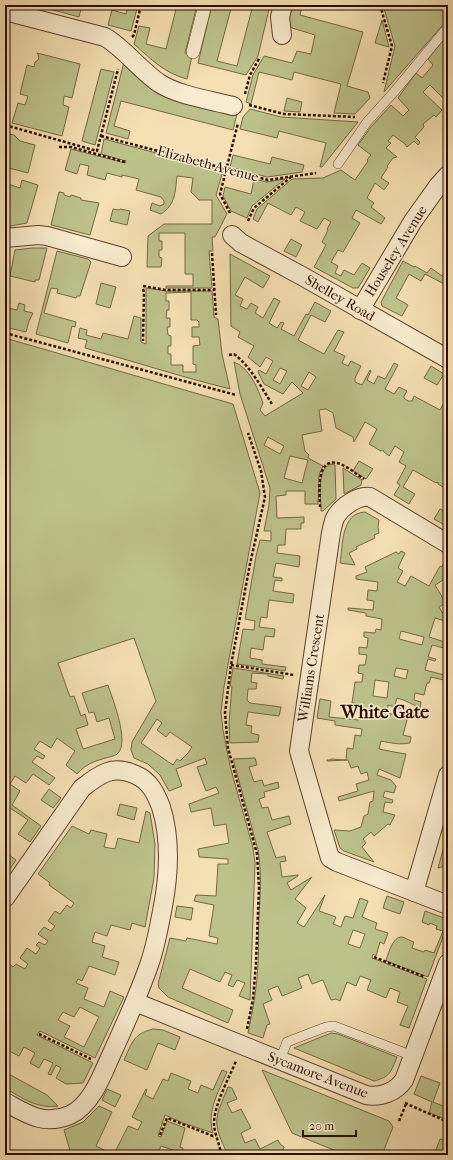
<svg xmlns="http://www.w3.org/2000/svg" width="453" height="1160" viewBox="0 0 453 1160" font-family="'IM FELL French Canon',serif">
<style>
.green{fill:#bdc28b;stroke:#746846;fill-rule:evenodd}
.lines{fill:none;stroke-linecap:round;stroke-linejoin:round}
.service-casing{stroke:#5d422e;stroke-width:10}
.pedestrian-casing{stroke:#5d422e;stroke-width:14}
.minor-casing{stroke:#5d422e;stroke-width:20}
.path{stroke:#2a0d01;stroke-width:2.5;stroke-dasharray:3 2;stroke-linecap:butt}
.service{stroke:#f8ebce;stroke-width:9}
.pedestrian{stroke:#f8ebce;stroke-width:13}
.minor{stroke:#f8ebce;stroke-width:18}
.labels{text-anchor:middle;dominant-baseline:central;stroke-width:3;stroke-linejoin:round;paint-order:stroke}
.street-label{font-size:14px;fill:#2a0d01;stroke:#f8ebce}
.district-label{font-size:18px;font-weight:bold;fill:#2a0d01;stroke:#f8ebce}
</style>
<rect width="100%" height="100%" fill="#f5e0b3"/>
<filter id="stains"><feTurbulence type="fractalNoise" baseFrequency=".005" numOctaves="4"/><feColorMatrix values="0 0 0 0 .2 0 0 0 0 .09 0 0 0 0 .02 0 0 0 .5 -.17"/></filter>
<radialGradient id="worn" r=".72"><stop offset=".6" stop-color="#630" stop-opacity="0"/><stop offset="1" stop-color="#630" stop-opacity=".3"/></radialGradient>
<g class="green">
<path d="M35,5H82L79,17Z"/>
<path d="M128,5H138L131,31L108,25L112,10L126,14Z"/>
<path d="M177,5H197L185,53L192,56L187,79C164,73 151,59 134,44L139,26L150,28L146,44L166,49Z"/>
<path d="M212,5H232L217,61L237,66L253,5H270L258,56L246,75L198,63Z"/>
<path d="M291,5H302L300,15L363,32L347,86L368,92L370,98L355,114L334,113L341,84L294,72L292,80L259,72L251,104L246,102L253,75L264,56L292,63L297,51L311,54L315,35L292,28L287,22Z"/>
<path d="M383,5H448V19L384,92L395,46Z"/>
<path d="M382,20L389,47L375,43Z"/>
<path d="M448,34V103L430,85L423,92L442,110L436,117L434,115L423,124L424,127L415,137L420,142L418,145L414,141L407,147L405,144L393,135L388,141L391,143L386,148L397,157L393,158L387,166L388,167L381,178L389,183L384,190L375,183L367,198L374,203L371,207L385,218L381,224L356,210L352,218L360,223L343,252L338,250L331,262L338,266L335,273L341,276L344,270L354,275L362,263L370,268L358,288H353L314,267L326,245L322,242L328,230L327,229L331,222L324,218L317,229L300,221L305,212L296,207L291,215L268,203L258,222L253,219L257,209L292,179L323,178L341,170L355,180L368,161L367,160L371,155L358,145L371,127L391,105L403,116L409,110L398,98L416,73L422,78L433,65L428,59Z"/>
<path d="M37,53L80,64L72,98L64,96L63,105L69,107L62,136L12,123L18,103L25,105L28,96L20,94L27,65L34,67L35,62L38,60L39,57Z"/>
<path d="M124,62L146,85L165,95L237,114L233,130L121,101L114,126L130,131L128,139L106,133Z"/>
<path d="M101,69L114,72L95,145L82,141Z"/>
<path d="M287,98L302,102L300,112L284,111Z"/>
<path d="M250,109L281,117L358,122L322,167H320L326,143L279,131L277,138L240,129L243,117Z"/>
<path d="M9,134L14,135L20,141L35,145L28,173L5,167V150H7L8,145L7,144Z"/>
<path d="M104,139L223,171L216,195L227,214L215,237H212L213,251H209L212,288H166V286H193V274H185V233H159V241H162V250H159V257L162,258L161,267H147L148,236L164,224H212V200H199L191,192L193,178L177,176C175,192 176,204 161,214L150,210L152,203L160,206L164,204V201L161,197L136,190L139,179L122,175V177L107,173L105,180L87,175L89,166L80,164L77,174L65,170L71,149L125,163L126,161L101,154Z"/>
<path d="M233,155L270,164L272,157L304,165L302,172L267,177L230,167Z"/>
<path d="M254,179L267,182L285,179L252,206L247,218L231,211L223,196L225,187L251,194Z"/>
<path d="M22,180L38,185L27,223L5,227V183L20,188Z"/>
<path d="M59,192L64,193V195L70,197L71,195L81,198V200L99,203L90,235L51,225Z"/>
<path d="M113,209L119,210L120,209L130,211L127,225L110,221Z"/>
<path d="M291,239L302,245L296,257L284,251Z"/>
<path d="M32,248H47L39,280H35V282L10,276L15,250Z"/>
<path d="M57,251L88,259L91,262L80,296H77L76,298L57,293L58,289L51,288L44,313L76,322L75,327L72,326L68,343L36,334Z"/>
<path d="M230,254L270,276L263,288L245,277L235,295L243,299L240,306L247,309L251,303L258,307L255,313L263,318L274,298L280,301L269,323L277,328L281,322L284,323L281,329L294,336L306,314L308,315L315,302L331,311L325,322L311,315L298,340L324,354L338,330L344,332L334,351L345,356L342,363L348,366L351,361L361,366L355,378V382L362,385L370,370L371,371L367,380L374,384L378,376L385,379L394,363L398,365L385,389L394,394L399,387L407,391L404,396V398L408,401H412L414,396L440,410L448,395V409L445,414L448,416L445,424L448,425V463L446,466L448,467V490L438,484V482L436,483L413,470L403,487L415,494L409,504L394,495L400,485L397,483L406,466L399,462L404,452L395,446L389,456L384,452L383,450L381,451L369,444L377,429L365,422L354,442L353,437L336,428L333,413L326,409L319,410L322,431L302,435L305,451L309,455L308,458L323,466L319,475L318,504H305V491H286V495L276,496L277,518L304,517V523H301V529H286L285,545H278L277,553L300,556L299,567L276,563L273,577L282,578V581L275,580L273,591L294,594L293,603L269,600L267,618L261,617L259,627L275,629L274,637L265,636L263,650L251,648L250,658L262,660V664L286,667L285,671L237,664L243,629L254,630L255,621L245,619L256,556L260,540L271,541V531H264L269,505L270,488L240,394L234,362C250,368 258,389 263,403L260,410L265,416L303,393L292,382L283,394L264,384L258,372L259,370L266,374L273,361L266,357L260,367L248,357L254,346L238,337L240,332L231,326ZM280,368L287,371L280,384L273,380ZM309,372L316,377L308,390L301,386ZM268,437L284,446L280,454L264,445ZM290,456L308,460L302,483L284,478Z"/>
<path d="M403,261L414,267L415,266L427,273L431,268L442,276L448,266V286L425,274L421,281L409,274L396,298L408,305L402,316L382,306L381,302Z"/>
<path d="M101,283L116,287L110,308L96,304Z"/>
<path d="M146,288L166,291H212L214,317L218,319L222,354L230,389C181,377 133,361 85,348L87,340L78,338L80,328L87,330L86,335L101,339L103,333L128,339L134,316L141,318V342L146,344ZM191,292V320H197L199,322V327H192V337H199L200,345L193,346V364L196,365V372H183V365H171V354H168V346H171V336L168,335L167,327H170V318H166L167,310H169V301H166V293Z"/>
<path d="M5,300L10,301L8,308L17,310L19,303L25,305L24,311L33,313L29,321L26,332L5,327Z"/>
<path d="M5,338L233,404L260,493L229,659L224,687L221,712L223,730L230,766L253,848L255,863L250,1000L239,996L245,983L237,980L233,987L228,985L232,975L225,972L220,982L190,969L182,988L233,1010L228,1023L168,997L159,988L158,984L170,938L186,941L187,938L217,944L218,938L209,936L214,905L194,901L196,895L216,896L218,864H228V859L199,857L198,849L229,843L226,824L214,826L211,808L191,812L189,804L219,793L216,787L206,791L197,767L207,764L205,758L176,769L182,786L169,791L160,775L148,764L134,758L131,750L132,742L156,701L134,638L58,663L70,697L74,696L81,716L85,714L88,725L76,729L83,749L115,739L109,718L97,722L94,712L89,713L82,693L108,685C112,698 134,751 113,756C99,760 87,762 77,774L66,765L75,751L57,738L51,748L40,741L34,749L45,756L43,759L37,756L32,762L55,778L49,785L33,774L26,783L15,776L10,784L20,791L12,805L41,826L30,842L18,834L28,820L10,808L5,815ZM157,719L162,723L157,730L166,737L170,732L192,747L188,753L180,761L177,759L173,765L141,743Z"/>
<path d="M431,366L444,374L437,385L424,378Z"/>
<path d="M359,461L373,469L366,479L353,471Z"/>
<path d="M331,464L335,465L336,499L323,511H321C321,498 316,469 331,464Z"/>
<path d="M343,468L362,480L361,485L344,494Z"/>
<path d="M440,509L448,513V527L434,519Z"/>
<path d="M365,512L379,520L378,527L379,533L374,535L375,538L356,547L357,549L349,553L355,565L340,563C343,545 341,513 365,512Z"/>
<path d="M401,551L405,553L398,568L403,571L397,582L405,586L411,576L429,586L440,566L442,567L445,561L448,563V577L435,585L446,603L439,607L443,614L448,612V622L435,618L429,637L448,643V649L432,645L428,657L436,659L435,661L428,659L425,670L448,676V681L431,677L429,683H427L424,695L415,693L414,700L421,702L420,708C411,704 406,700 397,698L395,705L407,709V710L388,705L387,713L405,717L407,720L403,735L411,737L410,743C399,745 391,743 381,741L379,749L394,752L406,754L400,778L379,769L377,775L391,780L396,786L394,793L385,791L383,797L393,800L392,803L385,802L383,812L395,815L390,825L388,824L374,836L371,832L363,839L366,843L362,847L374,862L344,851L340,848L334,830L350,831L361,827L364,816L368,814L370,802L373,801L374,791L339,801L338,797L358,791L356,784L369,780L367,772L361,774L358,766L351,768L348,760L327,761V760H330L331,759L346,760L347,748L353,749L355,735L361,736L362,729L335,725V721L317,718L320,699L331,701L329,717L359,720L361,704L352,703L355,682H362L363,674L358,673L359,665H365L367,655L359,654V647L367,648L368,638L364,637V632L375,633L376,629L381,630L382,619L366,616V613L348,610V608L373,610L374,601L367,600L368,590L377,591L378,582L356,579V576L367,572L365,567L396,552L399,554ZM401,631L424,637L422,645L399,639ZM396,668L408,670L406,679L394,676ZM375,680L389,682L387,698L373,696Z"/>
<path d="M233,668L284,676L283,679L268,676V674L252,673L251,682L257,683L256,689H248L247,700L250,703L281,707L279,716L248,712L246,725L252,726L251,733L259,735L258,742L230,743L229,723L232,686H230Z"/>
<path d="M255,758L257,765L249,767L254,782L262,780L264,786L278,782L279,788L264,792L265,797L259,799L262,808L268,807L272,820L289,816L291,824L267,832L276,858L285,856L286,861L280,862L282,877L298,875V876L287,883L291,890L312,877L295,899L306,908L297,923L304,927L325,895L319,911L336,917L333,924L341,927L345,916L353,918L360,898L368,901L362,917L377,923L375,929L388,933L384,944L380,942L376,956L373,954L372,958L427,979L409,1028L400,1025L408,1006L397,1002L400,992L390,988L386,998L367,990L371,980L360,976L356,986L347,982L340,1001L336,999L331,1000L323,980L312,984L308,974L298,978L302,988L282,996L278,986L268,990L272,1000L263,1004L270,1024L267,1025L263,1038L248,1033C253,1009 257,987 258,963C259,948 258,932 259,917C260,895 262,873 258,850L233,759ZM353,930L365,934L360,948L348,944Z"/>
<path d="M49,789L61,798L53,808L41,800Z"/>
<path d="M120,804L137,808L134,820L117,815Z"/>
<path d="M146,811L150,813L155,844L154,878L145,927L132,923L130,930L111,925L107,936L95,932L92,942L105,946L102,957L119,962L115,975L89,966L82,981L78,979L76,983L88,988L84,999L104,1007L110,991L124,997L95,1058L40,1031L37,1035L93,1063L83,1083L66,1084L56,1078L61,1068L56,1065L51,1075L48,1074L53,1063L44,1059L39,1068L30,1063L35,1053L24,1047L19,1056L5,1049V1022L7,1023L9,1019L5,1016V978L10,971L5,967V961L13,967L16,964L25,969L28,964L20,958L27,948L36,954L40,948L36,945L39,942L45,945L48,941L38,934L44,927L51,931L55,926L48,921L55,911L60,914L67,905L71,908L74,903L49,885L50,883L38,874L72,826L89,834L91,830L107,834L104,847L115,849L118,838L139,843ZM80,1007L99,1017L84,1047L64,1037L70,1026L58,1020L63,1012L74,1017Z"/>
<path d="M447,835L448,836V865L438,868Z"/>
<path d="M5,852L16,860L5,876Z"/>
<path d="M387,896L404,902L400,914L383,908Z"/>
<path d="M177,906L193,908L191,920L175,917Z"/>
<path d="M425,911L444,918L447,926L428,977L386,961C388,954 393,936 402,937C406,938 410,941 414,942L412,948L424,952L425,950L434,953L443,931L436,929L437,926L430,923L429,925L422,922Z"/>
<path d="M153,1029L163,1030L180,1037L175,1050L158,1043L147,1070L124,1060C132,1043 133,1034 153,1029Z"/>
<path d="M331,1033L338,1034L397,1057C391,1072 390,1077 374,1081L294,1048Z"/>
<path d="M222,1070L227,1072C219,1091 206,1112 213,1133L183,1123L165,1115L158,1136L161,1137L167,1121L185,1128L180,1147L183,1148L181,1153L161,1146L157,1155H124L116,1150L128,1126L138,1130L142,1122L132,1117L146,1089L147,1090L145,1095L153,1099L163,1079L168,1081L171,1073L191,1081L188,1089L198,1093L201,1085L213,1090Z"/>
<path d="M262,1070L389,1121L393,1127L382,1155H346L292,1133Z"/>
<path d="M5,1072L47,1095L58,1106C37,1109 22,1098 5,1088Z"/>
<path d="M421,1076L440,1083L433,1102L448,1108V1120L429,1113L432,1102L414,1094Z"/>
<path d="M228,1087L232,1088L237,1099L227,1103L232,1113L241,1109L251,1128L241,1133L245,1143L255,1139L260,1149L278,1140L280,1144L284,1147L281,1155H228C212,1122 214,1120 228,1087Z"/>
<path d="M107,1089L121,1095L115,1107L102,1100Z"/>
<path d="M99,1106L112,1112L96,1146L114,1155H88L87,1151L71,1154L64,1130L83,1122Z"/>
<path d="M440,1139L448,1141V1155H434Z"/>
</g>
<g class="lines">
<g class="service-casing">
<g id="service">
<path d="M338,164L367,122L394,92L448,27"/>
<path d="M280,1060L287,1042L326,1027L334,1026L413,1056"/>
</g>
</g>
<g class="pedestrian-casing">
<path id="pedestrian" d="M193,52L205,5"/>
</g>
<g class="minor-casing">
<g id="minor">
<path d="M5,11L105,37C125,49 140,70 159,83C179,96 211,100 233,106"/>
<path d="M282,35L280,17L283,5"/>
<path d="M232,235L241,243L302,276L448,359"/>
<path d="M5,238L38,235L47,236L122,257"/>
<path d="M360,310L413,221L438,186L448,175"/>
<path d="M448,544L370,497C358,495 341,507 335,518C333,523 332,528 331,533L299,751L330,858L337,862L448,905"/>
<path d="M414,892L448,775"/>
<path d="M5,898L82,788C100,774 113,764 136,775C150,781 156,794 161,807C171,839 169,874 163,906C159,926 156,946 149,965C139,994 126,1022 113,1051C103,1072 93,1104 70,1115C44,1126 27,1114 5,1102"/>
<path d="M135,1002L366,1095C380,1098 396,1092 404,1080L448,963"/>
</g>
</g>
<g class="path">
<path d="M380,5L392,46L383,83"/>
<path d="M132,37L134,35L141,5"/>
<path d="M245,94L250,75L260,57"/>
<path d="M249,105L284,114L355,117"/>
<path d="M5,125L97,151L118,69"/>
<path d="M101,136L268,180L316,173"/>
<path d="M59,147H71L125,162"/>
<path d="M230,213L220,194L238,123"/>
<path d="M248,221L254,208L291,177"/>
<path d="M212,253L216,315"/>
<path d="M143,286L166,290H214"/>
<path d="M143,289L144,292L143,341"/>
<path d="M5,333L236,395"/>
<path d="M229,355L234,354C251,367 261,387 272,404"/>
<path d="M320,507C320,494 315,458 337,463C346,465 356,474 364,479"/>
<path d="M231,665L294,675"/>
<path d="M374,957L425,977"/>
<path d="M5,1019L6,1020"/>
<path d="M247,1029L253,999L256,963L259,887L257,854L228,748L225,713L231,665L250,564L265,497L261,471L248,433"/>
<path d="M39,1034L91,1059"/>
<path d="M405,1103L448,1122"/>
<path d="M399,1121L406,1104"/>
<path d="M160,1135L167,1118L213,1136L216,1135"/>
<path d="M221,1155C220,1145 215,1135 214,1125C213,1107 229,1078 236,1061"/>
</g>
<use href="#service" class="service"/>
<use href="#pedestrian" class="pedestrian"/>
<use href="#minor" class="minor"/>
</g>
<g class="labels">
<g class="street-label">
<text transform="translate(208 164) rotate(15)">Elizabeth Avenue</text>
<text transform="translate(396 251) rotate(-58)">Houseley Avenue</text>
<text transform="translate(340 298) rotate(30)">Shelley Road</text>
<text transform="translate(311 668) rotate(-81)">Williams Crescent</text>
<text transform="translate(318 1075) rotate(21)">Sycamore Avenue</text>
</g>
<g class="district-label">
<text x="385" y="712">White Gate</text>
</g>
</g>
<rect width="453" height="1160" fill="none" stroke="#f5e0b3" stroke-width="20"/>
<rect x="6" y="6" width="441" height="1148" fill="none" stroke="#2a0d01" stroke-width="2"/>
<rect x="10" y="10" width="433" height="1140" fill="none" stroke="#2a0d01"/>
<path d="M303 1130v6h53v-6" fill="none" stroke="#2a0d01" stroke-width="2"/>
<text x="309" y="1130" font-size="12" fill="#2a0d01" stroke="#f8ebce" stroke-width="3" paint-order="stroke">20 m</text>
<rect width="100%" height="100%" filter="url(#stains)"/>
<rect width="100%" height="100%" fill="url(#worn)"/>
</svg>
